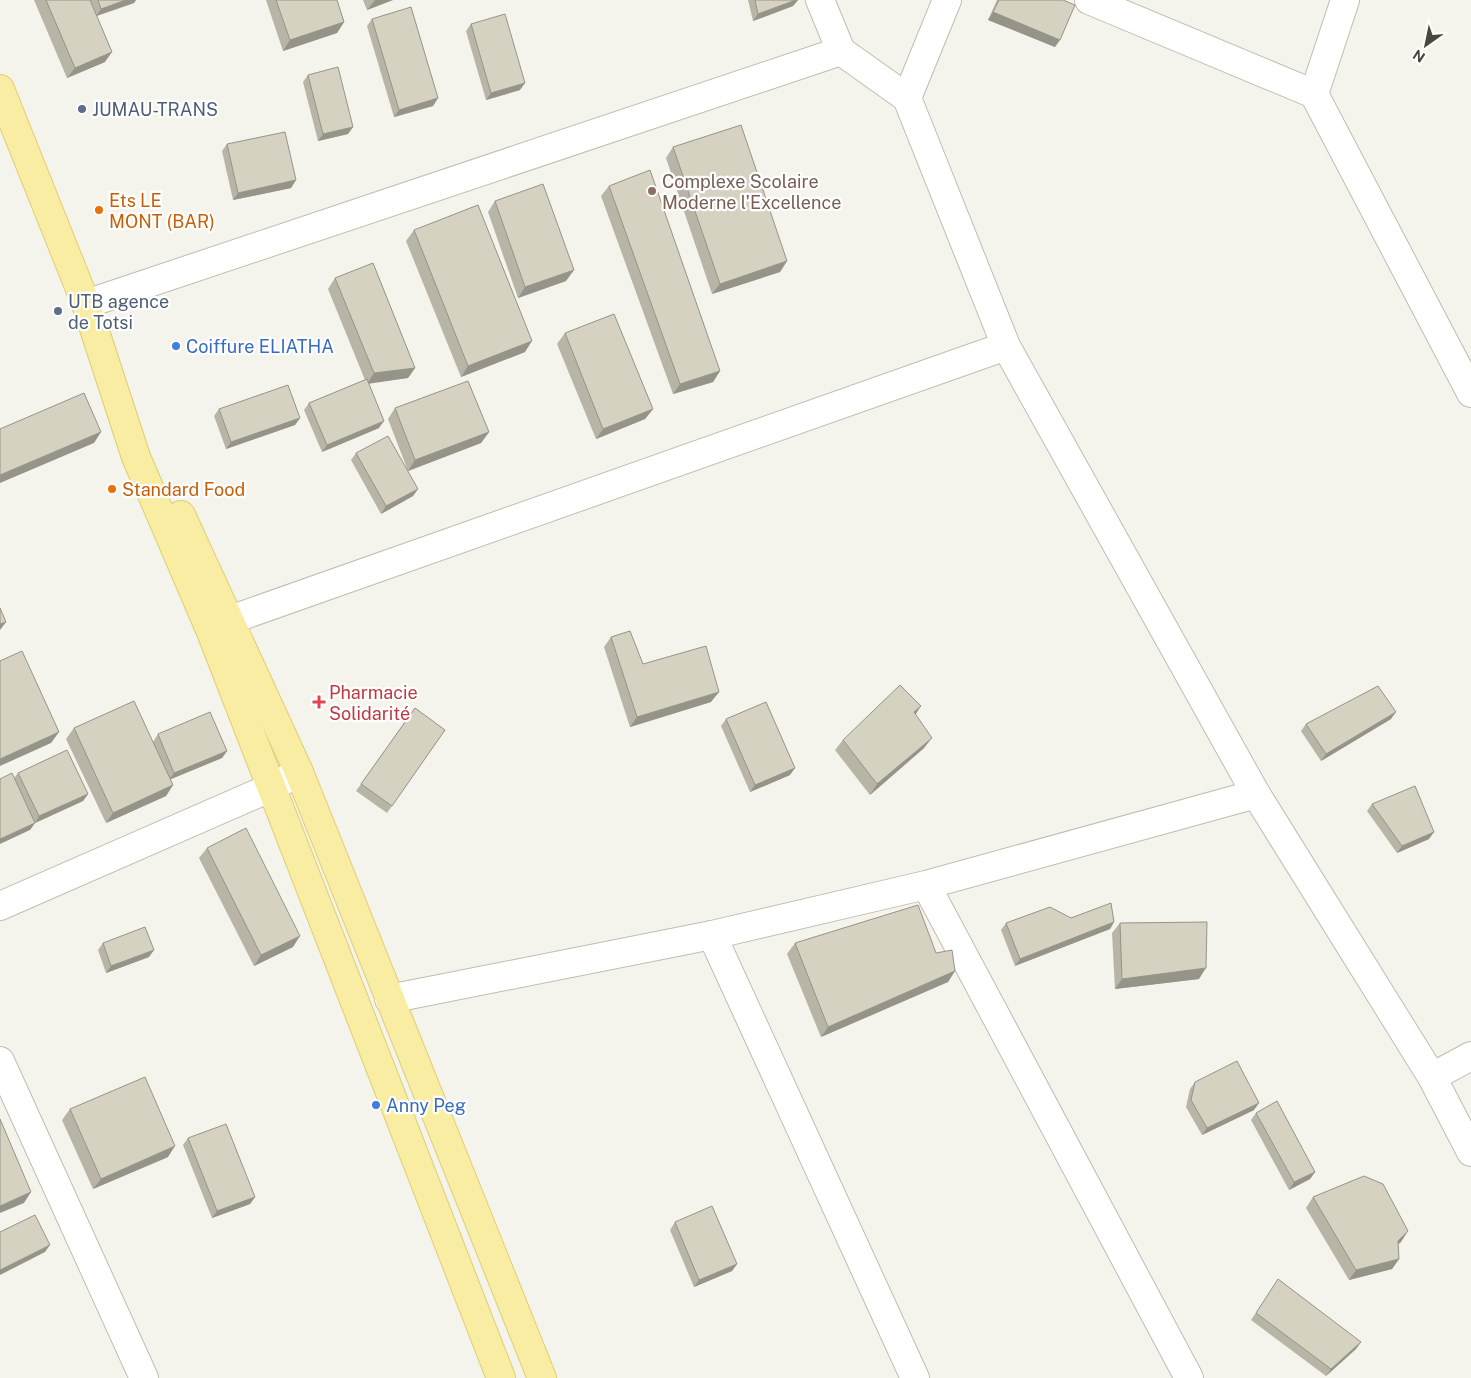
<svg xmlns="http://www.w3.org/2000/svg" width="1471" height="1378" viewBox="0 0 1471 1378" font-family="'Public Sans',sans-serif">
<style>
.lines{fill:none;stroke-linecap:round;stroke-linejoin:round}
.minor-casing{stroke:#c0bdaf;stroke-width:30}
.major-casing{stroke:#dece72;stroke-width:30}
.minor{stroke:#fff;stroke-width:28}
.major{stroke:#f8eda2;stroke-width:28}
.wall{fill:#b8b5a7}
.shaded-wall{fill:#969388}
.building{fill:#d6d2c2;stroke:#969388}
.service-dot{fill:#5c6f8a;stroke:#fff;stroke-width:2}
.education-dot{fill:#8d6e63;stroke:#fff;stroke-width:2}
.food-dot{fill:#e8710a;stroke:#fff;stroke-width:2}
.shop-dot{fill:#3f7fe0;stroke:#fff;stroke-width:2}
.health-dot{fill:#e0444e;stroke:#fff;stroke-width:2}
.labels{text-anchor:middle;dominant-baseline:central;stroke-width:4.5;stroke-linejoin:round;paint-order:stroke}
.service-label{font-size:18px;fill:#4e5e75;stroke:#fff;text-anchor:start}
.education-label{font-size:18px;fill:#785e54;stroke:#fff;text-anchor:start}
.food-label{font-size:18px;fill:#c56008;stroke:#fff;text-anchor:start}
.shop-label{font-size:18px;fill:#366cbe;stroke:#fff;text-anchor:start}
.health-label{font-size:18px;fill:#be3a42;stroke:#fff;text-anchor:start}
</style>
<rect width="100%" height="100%" fill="#f5f4ec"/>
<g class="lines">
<g class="minor-casing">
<g id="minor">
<path d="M820,0L841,51L907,98L1006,346L1256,794L1432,1077L1471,1152"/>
<path d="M1089,0L1314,94L1471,393"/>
<path d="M1314,94L1345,0"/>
<path d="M907,98L947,0"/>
<path d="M86,304L841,51"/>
<path d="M230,620L1006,346"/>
<path d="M926,885L1189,1378"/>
<path d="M0,906L272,787L299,772"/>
<path d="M712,935L915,1378"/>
<path d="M389,999L712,935L926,885L1256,794"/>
<path d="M0,1061L144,1378"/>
<path d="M1432,1077L1471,1056"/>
</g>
</g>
<g class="major-casing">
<g id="major">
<path d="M0,89L86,304L136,457L211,632L501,1378"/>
<path d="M181,515L299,772L542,1378"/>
</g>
</g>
<use href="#minor" class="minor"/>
<use href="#major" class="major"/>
</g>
<g class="wall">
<path d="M34,0H136L134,3L97,16L105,62L67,78Z"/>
<path d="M266,0H337L344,22L337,33L283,51Z"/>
<path d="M363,0H393L367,10Z"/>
<path d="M748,0H798L793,6L753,21Z"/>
<path d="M997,0H1063L1055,47L988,20Z"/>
<path d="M372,19L438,98L433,106L394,117L367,26Z"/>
<path d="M471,24L520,90L486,100L466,31Z"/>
<path d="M308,75L353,127L348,134L318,141L303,82Z"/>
<path d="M227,144L296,180L291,188L233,200L222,151Z"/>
<path d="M673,147L787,261L780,272L712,294L666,158Z"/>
<path d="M609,186L720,371L713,382L673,394L601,196Z"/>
<path d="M495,201L566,281L518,298L488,212Z"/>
<path d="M414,230L525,352L461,377L406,241Z"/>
<path d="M335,278L415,368L408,378L368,383L379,428L322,452L304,410L309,403L365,380L328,289Z"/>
<path d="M565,333L653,409L645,419L596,439L557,344Z"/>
<path d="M395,408L489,432L481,443L408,471L388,419Z"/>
<path d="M219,409L300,418L295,425L226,449L214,416Z"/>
<path d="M356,453L418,489L413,496L381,514L351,460Z"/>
<path d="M611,637L643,664L711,702L630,727L604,647Z"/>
<path d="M415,708L445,730L387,813L356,791Z"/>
<path d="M726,719L790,775L750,792L721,726Z"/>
<path d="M1391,719L1321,761L1301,731L1306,724Z"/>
<path d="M74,728L153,742L158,734L227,751L222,758L170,779L173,785L166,796L106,823L66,739Z"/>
<path d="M843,740L924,748L870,795L835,750Z"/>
<path d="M18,773L88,794L83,801L35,823L30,830L14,778Z"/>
<path d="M1372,804L1429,839L1397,853L1367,811Z"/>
<path d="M207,848L293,947L254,966L199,858Z"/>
<path d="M1071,918L1114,922L1110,929L1015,966L1001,930L1006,923Z"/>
<path d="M1120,923L1199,979L1115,989L1112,933Z"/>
<path d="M103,943L149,957L106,973L98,950Z"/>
<path d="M795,943L936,953L955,971L948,982L821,1037L787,954Z"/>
<path d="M1195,1082L1254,1110L1202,1135L1186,1107L1190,1089Z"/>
<path d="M70,1109L168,1157L93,1189L62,1120Z"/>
<path d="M1256,1113L1315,1172L1310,1179L1289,1190L1251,1120Z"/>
<path d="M188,1138L255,1197L250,1204L212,1218L183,1145Z"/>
<path d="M1313,1197L1401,1242L1398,1244L1399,1259L1392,1269L1349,1280L1306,1208Z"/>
<path d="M675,1222L737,1264L732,1271L694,1287L670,1230Z"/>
<path d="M1274,1286L1361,1342L1356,1349L1326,1376L1251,1320Z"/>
</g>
<g class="shaded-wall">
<path d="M126,0H136L134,3L96,16L101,9Z"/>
<path d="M375,0H393L367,10Z"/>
<path d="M796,0H798L793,6L753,21L758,14Z"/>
<path d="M993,12L1060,40L1055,47L988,20Z"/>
<path d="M344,22L337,33L283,51L290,40Z"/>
<path d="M112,52L105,62L67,78L75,68Z"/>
<path d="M525,83L520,90L486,100L491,93Z"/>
<path d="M438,98L433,106L394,117L399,110Z"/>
<path d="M353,127L348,134L318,141L323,134Z"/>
<path d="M296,180L291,188L233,200L238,193Z"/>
<path d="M787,261L780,272L712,294L720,284Z"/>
<path d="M574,270L566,281L518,298L525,287Z"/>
<path d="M532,341L525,352L461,377L468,366Z"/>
<path d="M415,368L408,378L367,384L374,373Z"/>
<path d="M720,371L713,382L673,394L680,384Z"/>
<path d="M653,409L645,419L596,439L603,429Z"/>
<path d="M300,418L295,425L226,449L231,442Z"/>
<path d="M384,421L379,428L322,452L327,445Z"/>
<path d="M101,432L94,443L0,483V475Z"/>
<path d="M489,432L481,443L408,471L415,460Z"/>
<path d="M418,489L413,496L381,514L386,506Z"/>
<path d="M6,622L0,630V624Z"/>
<path d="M719,692L711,702L630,727L637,717Z"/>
<path d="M921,706L914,717V712Z"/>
<path d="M1396,712L1391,719L1321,761L1326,754Z"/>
<path d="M59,732L51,743L0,766V759Z"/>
<path d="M932,738L924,748L870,795L877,784Z"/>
<path d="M227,751L222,758L169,780L174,773Z"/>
<path d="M795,768L790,775L750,792L755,785Z"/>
<path d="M173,785L166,796L106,823L113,813Z"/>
<path d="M88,794L83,801L35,823L30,830L0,844V839L35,823L39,816Z"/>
<path d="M1434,832L1429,839L1397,853L1402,846Z"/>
<path d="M1114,922L1110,929L1015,966L1020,959Z"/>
<path d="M300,936L293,947L254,966L261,955Z"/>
<path d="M154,950L149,957L106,973L111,966Z"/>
<path d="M1206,968L1199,979L1115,989L1122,979Z"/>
<path d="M955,971L948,982L821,1037L828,1027Z"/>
<path d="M1259,1103L1254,1110L1202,1135L1207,1128Z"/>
<path d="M175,1146L168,1157L93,1189L101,1179Z"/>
<path d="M1315,1172L1310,1179L1289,1190L1294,1182Z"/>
<path d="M31,1192L24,1203L0,1213V1206Z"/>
<path d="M255,1197L250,1204L212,1218L217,1211Z"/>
<path d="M1408,1231L1401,1242L1390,1251L1398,1241Z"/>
<path d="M50,1245L45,1252L0,1275V1270Z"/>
<path d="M1399,1259L1392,1269L1349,1280L1356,1270Z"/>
<path d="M737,1264L732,1271L694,1287L699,1280Z"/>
<path d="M1361,1342L1356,1349L1326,1376L1331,1369Z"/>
</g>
<g class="building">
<path d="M46,0H90L112,52L75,68Z"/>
<path d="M98,0H126L101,9Z"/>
<path d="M276,0H337L344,22L290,40Z"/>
<path d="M755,0H796L758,14Z"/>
<path d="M999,0H1063L1075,5L1060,40L993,12Z"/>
<path d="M411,7L438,98L399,110L372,19Z"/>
<path d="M505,14L525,83L491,93L471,24Z"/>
<path d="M338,67L353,127L323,134L308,75Z"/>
<path d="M741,125L787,261L720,284L673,147Z"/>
<path d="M285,132L296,180L238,193L227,144Z"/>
<path d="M650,170L720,371L680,384L609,186Z"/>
<path d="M543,184L574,270L525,287L495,201Z"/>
<path d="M478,205L532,341L468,366L414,230Z"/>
<path d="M373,263L415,368L374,373L335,278Z"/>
<path d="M614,314L653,409L603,429L565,333Z"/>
<path d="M367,379L384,421L327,445L309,403Z"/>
<path d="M468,381L489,432L415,460L395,408Z"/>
<path d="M288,385L300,418L231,442L219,409Z"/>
<path d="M84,393L101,432L0,475V429Z"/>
<path d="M388,436L418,489L386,506L356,453Z"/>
<path d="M0,608L6,622L0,624Z"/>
<path d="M630,631L643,664L706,646L719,692L637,717L611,637Z"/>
<path d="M22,651L59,732L0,759V661Z"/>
<path d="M900,685L921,706L914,712L932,738L877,784L843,740Z"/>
<path d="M1378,686L1396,712L1326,754L1306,724Z"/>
<path d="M134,701L173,785L113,813L74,728Z"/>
<path d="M766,702L795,768L755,785L726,719Z"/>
<path d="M415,708L445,730L392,806L361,784Z"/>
<path d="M210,712L227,751L174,773L158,734Z"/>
<path d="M67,750L88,794L39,816L18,773Z"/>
<path d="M12,773L35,823L0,839V779Z"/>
<path d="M1415,786L1434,832L1402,846L1372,804Z"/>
<path d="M246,828L300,936L261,955L207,848Z"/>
<path d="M1111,903L1114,922L1020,959L1006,923L1050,907L1071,918Z"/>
<path d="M918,905L936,953L952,950L955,971L828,1027L795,943Z"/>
<path d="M1207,922L1206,968L1122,979L1120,923Z"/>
<path d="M145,927L154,950L111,966L103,943Z"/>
<path d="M1237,1061L1259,1103L1207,1128L1191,1100L1195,1082Z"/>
<path d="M145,1077L175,1146L101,1179L70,1109Z"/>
<path d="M1277,1101L1315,1172L1294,1182L1256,1113Z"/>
<path d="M0,1119L31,1192L0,1206Z"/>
<path d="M226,1124L255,1197L217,1211L188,1138Z"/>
<path d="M1364,1176L1383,1184L1408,1231L1398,1241L1399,1259L1356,1270L1313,1197Z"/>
<path d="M712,1206L737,1264L699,1280L675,1222Z"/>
<path d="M35,1215L50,1245L0,1270V1232Z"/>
<path d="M1278,1279L1361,1342L1331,1369L1256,1313Z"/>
</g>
<g class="service-dot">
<circle cx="82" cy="109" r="5"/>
<circle cx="58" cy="311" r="5"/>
</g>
<circle class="education-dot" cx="652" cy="191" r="5"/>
<g class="food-dot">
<circle cx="99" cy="210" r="5"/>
<circle cx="112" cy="489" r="5"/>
</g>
<g class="shop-dot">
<circle cx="176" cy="346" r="5"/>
<circle cx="376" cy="1105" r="5"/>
</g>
<path class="health-dot" d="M316.5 694.5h5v5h5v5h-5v5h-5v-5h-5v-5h5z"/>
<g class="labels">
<g class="service-label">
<text x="92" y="109">JUMAU-TRANS</text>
<text x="68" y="301">UTB agence<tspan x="68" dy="21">de Totsi</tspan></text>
</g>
<g class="education-label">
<text x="662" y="181">Complexe Scolaire<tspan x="662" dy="21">Moderne l'Excellence</tspan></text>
</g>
<g class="food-label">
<text x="109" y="200">Ets LE<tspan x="109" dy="21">MONT (BAR)</tspan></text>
<text x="122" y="489">Standard Food</text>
</g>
<g class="shop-label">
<text x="186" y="346">Coiffure ELIATHA</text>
<text x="386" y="1105">Anny Peg</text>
</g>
<g class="health-label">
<text x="329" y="692">Pharmacie<tspan x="329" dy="21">Solidarité</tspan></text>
</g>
</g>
<g transform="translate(1426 45) rotate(213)" stroke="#ffffff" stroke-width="4" paint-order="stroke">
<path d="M0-4L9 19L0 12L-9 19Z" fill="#4a463a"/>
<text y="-8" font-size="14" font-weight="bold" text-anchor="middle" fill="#4a463a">N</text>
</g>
</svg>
